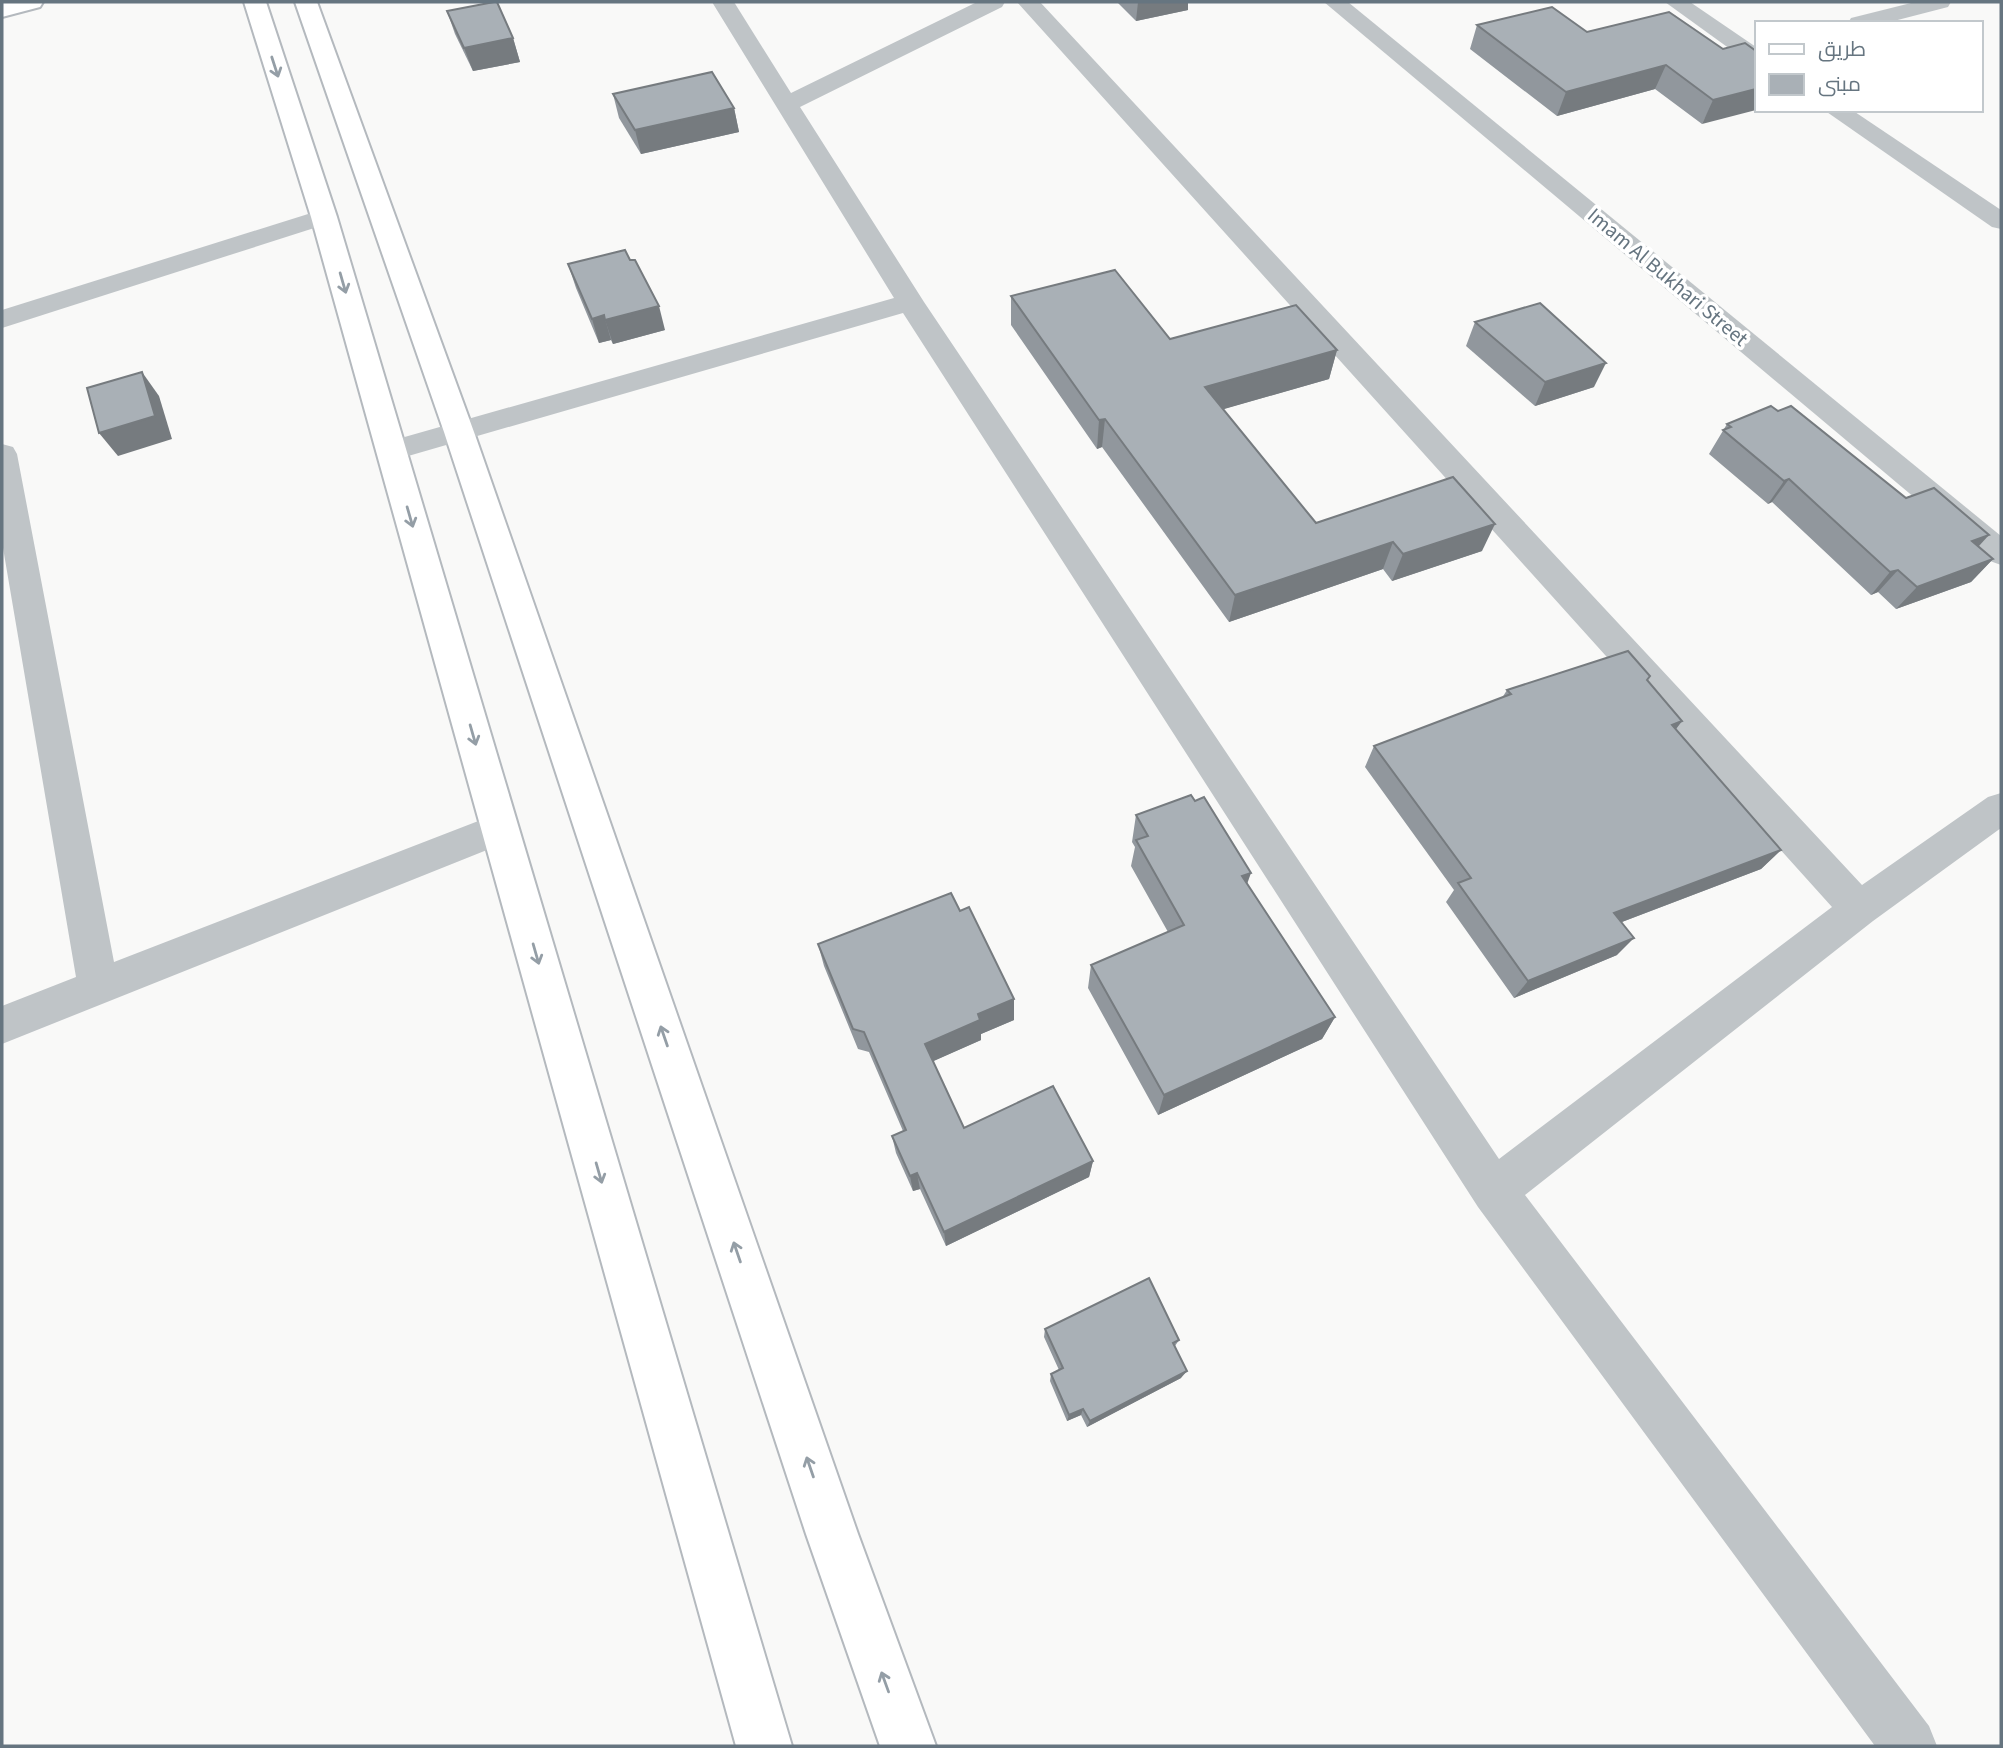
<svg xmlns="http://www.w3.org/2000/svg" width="2003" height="1748" viewBox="0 0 2003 1748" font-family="'Source Sans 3',Cairo,sans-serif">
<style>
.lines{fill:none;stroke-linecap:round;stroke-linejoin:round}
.secondary-casing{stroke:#b4b9be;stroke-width:4}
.street{fill:#bfc4c7;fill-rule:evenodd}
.secondary{fill:#fff;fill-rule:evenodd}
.wall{fill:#91979d}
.shaded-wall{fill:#767b7f}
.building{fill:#a9b0b6;stroke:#767b7f;stroke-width:2}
.oneway{stroke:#949ea6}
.labels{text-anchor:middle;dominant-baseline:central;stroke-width:7;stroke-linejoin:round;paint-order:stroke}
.far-street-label{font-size:21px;fill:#667580;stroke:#fff}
</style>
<rect width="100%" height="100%" fill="#f9f9f8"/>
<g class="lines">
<g class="secondary-casing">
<g id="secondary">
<path d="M8,2H43L40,7L2,17V3Z"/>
<path d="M244,2H266L337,217L792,1746H736L311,217Z"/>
<path d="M295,2H317L474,432L858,1534L936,1746H880L806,1534L444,432Z"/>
</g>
</g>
<g class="street">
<path d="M712,2H734L791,93L977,2H1005L1002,7L800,107L924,302L1499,1159L1832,907L1017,2H1040L1862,885L1988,797L2001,793V828L1873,921L1525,1195L1929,1726L1937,1746H1875L1478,1207L903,313L391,461L380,458L376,451L380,444L894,298Z"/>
<path d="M1324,2H1348L2001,536V565L1990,561Z"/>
<path d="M1665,2H1690L1756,47V64L1748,62Z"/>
<path d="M1915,2H1951L1948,7L1886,23H1848L1851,18Z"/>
<path d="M1824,110H1852L2001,210V229L1992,227Z"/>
<path d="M324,209L333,212L337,217L333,222L2,328V310Z"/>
<path d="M2,444L13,447L17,454L114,962L499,813L512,818L518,829L512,840L2,1044V1006L76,977L2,542Z"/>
</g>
<use href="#secondary" class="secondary"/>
</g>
<g class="wall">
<path d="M1117,2H1188V10L1136,21Z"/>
<path d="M447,11L513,38L520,62L473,71L455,34Z"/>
<path d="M1477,25L1587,32L1723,49L1745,43L1702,124L1655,89L1557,116L1470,49Z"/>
<path d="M613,94L734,108L739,132L641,154L619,118Z"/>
<path d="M568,264L665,330L613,344L611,340L599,343L576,288Z"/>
<path d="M1011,296L1170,339L1337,350L1329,379L1223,409L1316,523L1482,551L1392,581L1383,569L1229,622L1102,447L1097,449L1011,325Z"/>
<path d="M1475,322L1594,387L1535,406L1466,346Z"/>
<path d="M1727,424L1906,498L1978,547L1993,559L1971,582L1896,609L1878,592L1871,595L1772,502L1768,504L1709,454Z"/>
<path d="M1647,680L1682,721L1676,729L1781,850L1761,869L1622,922L1617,955L1514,998L1446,902L1454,890L1365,767L1374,746L1502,698L1507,690Z"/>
<path d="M1136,815L1247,884L1335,1017L1322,1039L1158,1115L1088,988L1091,965L1168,932L1131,866L1135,847L1132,842Z"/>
<path d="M960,911L1014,999V1020L981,1034V1040L933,1061L964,1128L1093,1161L1089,1177L946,1246L920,1189L913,1191L896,1153L892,1136L903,1131L869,1052L858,1049L824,966L818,944Z"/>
<path d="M1045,1329L1179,1340L1175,1346L1181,1378L1087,1427L1081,1415L1067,1421L1050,1381L1051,1374L1059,1370L1044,1337Z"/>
</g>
<g class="shaded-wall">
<path d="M1138,2H1188V10L1136,21Z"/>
<path d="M513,38L520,62L473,71L464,48Z"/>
<path d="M1666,65L1655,89L1557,116L1566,92Z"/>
<path d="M1756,89V110L1702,124L1713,100Z"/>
<path d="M734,108L739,132L641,154L635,130Z"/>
<path d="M659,306L665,330L613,344L605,320Z"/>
<path d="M604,315L611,340L599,343L592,319Z"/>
<path d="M1337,350L1329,379L1200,416L1205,387Z"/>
<path d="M1606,363L1594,387L1535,406L1545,382Z"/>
<path d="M142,372L159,396L172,439L118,456L99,433Z"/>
<path d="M1105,419L1102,447L1097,449L1099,420Z"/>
<path d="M1789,479L1772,502L1768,504L1784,481Z"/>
<path d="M1495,524L1482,551L1392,581L1403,554Z"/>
<path d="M1989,535L1968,558L1972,541Z"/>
<path d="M1393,542L1383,569L1229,622L1235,595Z"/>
<path d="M1993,559L1971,582L1896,609L1917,587Z"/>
<path d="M1898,570L1878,592L1871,595L1890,572Z"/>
<path d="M1682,721L1666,742L1672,725Z"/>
<path d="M1781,850L1761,869L1598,931L1614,913Z"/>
<path d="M1251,873L1242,898V876Z"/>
<path d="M1634,938L1617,955L1514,998L1528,981Z"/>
<path d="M1014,999V1020L981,1034V1040L927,1064L925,1044L978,1014Z"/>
<path d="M1335,1017L1322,1039L1158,1115L1164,1095Z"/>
<path d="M1093,1161L1089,1177L946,1246L944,1232Z"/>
<path d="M917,1173L920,1189L913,1191L910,1176Z"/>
<path d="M1187,1371L1181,1378L1087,1427L1090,1421Z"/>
<path d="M1083,1409L1081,1415L1067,1421L1069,1415Z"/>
</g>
<g class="building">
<path d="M494,2H497L513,38L464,48L447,11Z"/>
<path d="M1552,7L1587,32L1669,12L1723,49L1745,43L1756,51V89L1713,100L1666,65L1566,92L1477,25Z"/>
<path d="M712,72L734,108L635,130L613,94Z"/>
<path d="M625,250L630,260H635L659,306L605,320L604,315L592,319L568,264Z"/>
<path d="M1115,270L1170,339L1296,305L1337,350L1205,387L1316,523L1453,477L1495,524L1403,554L1393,542L1235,595L1105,419L1099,420L1011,296Z"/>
<path d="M1540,303L1606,363L1545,382L1475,322Z"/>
<path d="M142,372L155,416L99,433L87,388Z"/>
<path d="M1771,406L1778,411L1791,406L1906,498L1934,488L1989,535L1972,541L1993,559L1917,587L1898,570L1890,572L1789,479L1784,481L1723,430L1731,427L1727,424Z"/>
<path d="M1628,651L1650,676L1647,680L1682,721L1672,725L1781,850L1614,913L1634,938L1528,981L1458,883L1471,878L1374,746L1511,694L1507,690Z"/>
<path d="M1191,795L1195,801L1204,797L1251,873L1242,876L1335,1017L1164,1095L1091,965L1184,925L1136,840L1148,836L1136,815Z"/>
<path d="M951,893L960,911L969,907L1014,999L978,1014L980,1020L925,1044L964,1128L1053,1086L1093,1161L944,1232L917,1173L910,1176L892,1136L906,1130L864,1032L853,1029L818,944Z"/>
<path d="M1149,1278L1179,1340L1173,1343L1187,1371L1090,1421L1083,1409L1069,1415L1051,1374L1063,1368L1045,1329Z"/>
</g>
<defs><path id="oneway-shaft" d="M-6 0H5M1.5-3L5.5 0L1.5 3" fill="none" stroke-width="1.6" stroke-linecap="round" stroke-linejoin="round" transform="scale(1.75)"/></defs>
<g class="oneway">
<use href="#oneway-shaft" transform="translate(275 67) rotate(72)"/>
<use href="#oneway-shaft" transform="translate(343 283) rotate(74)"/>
<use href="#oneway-shaft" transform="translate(410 517) rotate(74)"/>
<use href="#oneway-shaft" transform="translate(473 735) rotate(74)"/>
<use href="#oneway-shaft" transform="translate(536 954) rotate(74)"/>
<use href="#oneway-shaft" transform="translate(664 1036) rotate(-109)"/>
<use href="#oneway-shaft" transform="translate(599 1173) rotate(74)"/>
<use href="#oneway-shaft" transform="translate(737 1252) rotate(-109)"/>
<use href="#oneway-shaft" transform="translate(810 1467) rotate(-109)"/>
<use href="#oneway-shaft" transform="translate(885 1682) rotate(-110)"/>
</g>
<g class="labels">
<g class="far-street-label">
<text transform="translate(1668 277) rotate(40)">Imam Al Bukhari Street</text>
</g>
</g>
<rect width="2003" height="1748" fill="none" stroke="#667580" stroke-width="7"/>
<rect x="1755" y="21" width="228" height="91" fill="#ffffff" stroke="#c2c8cc" stroke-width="2"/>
<rect x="1769" y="44" width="35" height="10" fill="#ffffff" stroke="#c2c8cc" stroke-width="2"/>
<text x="1818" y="56" font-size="21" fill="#667580">طريق</text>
<rect x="1769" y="74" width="35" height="21" fill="#a9b0b6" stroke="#c2c8cc" stroke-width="2"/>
<text x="1818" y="91" font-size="21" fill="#667580">مبنى</text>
</svg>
